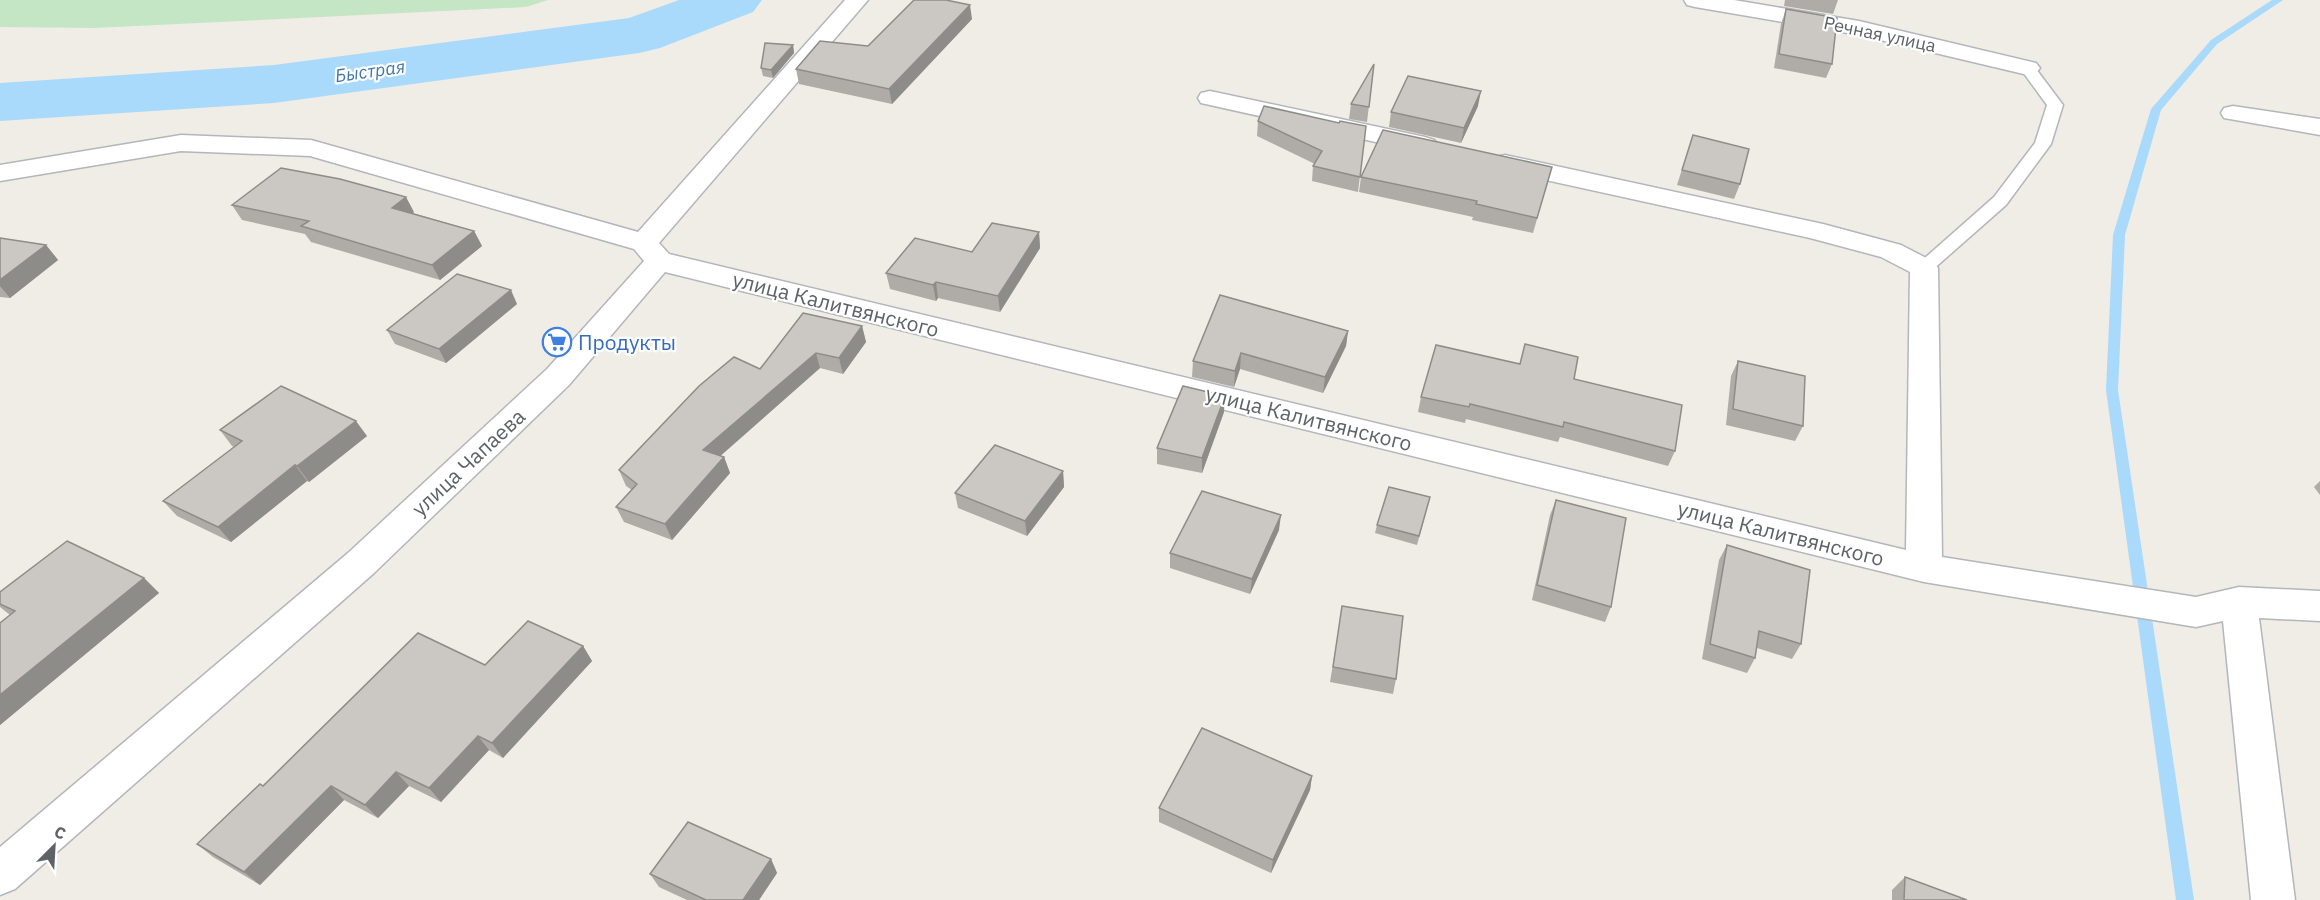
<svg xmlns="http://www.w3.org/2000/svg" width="2320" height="900" viewBox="0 0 2320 900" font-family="'IBM Plex Sans',sans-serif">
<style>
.green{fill:#c4e6c4}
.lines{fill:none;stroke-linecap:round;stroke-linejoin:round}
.stream{fill:#a9dafc;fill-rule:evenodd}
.river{fill:#a9dafc;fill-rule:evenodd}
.service-casing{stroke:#b3b6ba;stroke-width:3}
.minor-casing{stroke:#b3b6ba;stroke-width:3}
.service{fill:#fff;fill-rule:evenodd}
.minor{fill:#fff;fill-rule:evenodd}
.wall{fill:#afaca8}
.shaded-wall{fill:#8e8c88}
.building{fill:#cbc8c3;stroke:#8e8c88;stroke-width:1.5}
.labels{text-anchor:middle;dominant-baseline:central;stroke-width:4.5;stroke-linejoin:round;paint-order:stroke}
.far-street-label{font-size:18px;fill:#5e6166;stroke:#fff}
.far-water-label{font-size:18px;font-style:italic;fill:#4375a6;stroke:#fff}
.street-label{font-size:21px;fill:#5e6166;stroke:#fff}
.shop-label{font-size:21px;fill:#366cbe;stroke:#fff;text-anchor:start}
</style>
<rect width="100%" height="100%" fill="#efede6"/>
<path class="green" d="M0,0H548L526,7L94,28L0,27Z"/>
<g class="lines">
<path class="stream" d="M2272,0H2283L2217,44L2161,110L2125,235L2118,390L2194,900H2176L2106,390L2113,235L2151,109L2211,40Z"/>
<path class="river" d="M679,0H762L753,12L660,48L639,53L274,103L0,121V83L274,65L629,18Z"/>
<g class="service-casing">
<path id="service" d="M2028,63L2033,65L2063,105L2051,144L2006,205L1930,272H1918L1915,268L1918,264L1994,197L2035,143L2047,105L2020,68Z"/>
</g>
<g class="minor-casing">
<g id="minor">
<path d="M845,0H868L659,243L669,254L1906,550L1910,272L1881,257L1810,238L1505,171L1496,169L1492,163L1496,157L1505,155L1823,224L1901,245L1934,262L1938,268L1942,557L2196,597L2239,587L2320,591V621L2259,618L2295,900H2251L2223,621L2196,627L1924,582L665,272L569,385L374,573L15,889L0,895V847L348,553L547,369L644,261L634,249L310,156L181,151L0,181V165L181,135L311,140L638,232Z"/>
<path d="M1684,0H1734L1859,21L2036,63L2040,68L2036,73L2028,75L1859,35L1695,7L1687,5Z"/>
<path d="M1210,91L1425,137L1434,140L1438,145L1434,150L1425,153L1201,103L1198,98L1201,93Z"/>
<path d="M2233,106L2320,119V135L2224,118L2221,113L2224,108Z"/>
</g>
</g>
<use href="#service" class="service"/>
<use href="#minor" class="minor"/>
</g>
<g class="wall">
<path d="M1785,0H1838L1833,14L1784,6Z"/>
<path d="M1786,9L1832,64L1826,78L1774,68L1781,24Z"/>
<path d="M972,19L892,104L799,84L796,69Z"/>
<path d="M793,45L794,53L773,78L763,76L761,68Z"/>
<path d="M1374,64L1367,122L1349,119L1351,104Z"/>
<path d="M1478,106L1461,143L1389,127L1391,112Z"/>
<path d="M1258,121L1339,123L1366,126L1358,192L1312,181L1313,166L1315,164L1257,136Z"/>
<path d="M1693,135L1740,184L1734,199L1677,185Z"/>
<path d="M1552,167L1533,233L1472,220L1473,217L1359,192L1361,177Z"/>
<path d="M232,205L414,212L413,213L474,231L482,246L440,280L311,242L305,234L242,220Z"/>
<path d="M1039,232L1040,248L1000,312L938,298L936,301L890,289L886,273L972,252Z"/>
<path d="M0,238L46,245L58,260L10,298L0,297Z"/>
<path d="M517,304L446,363L395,344L387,330Z"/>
<path d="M862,326L866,342L843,374L820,368L720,456L724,457L730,473L672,540L624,522L616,507L632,490L626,486L619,470L760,369Z"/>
<path d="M1348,331L1346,346L1323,393L1240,369L1234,387L1192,377L1193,361Z"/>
<path d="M1738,361L1803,426L1795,441L1726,425L1731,376Z"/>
<path d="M1574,379L1675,451L1668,466L1560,437L1558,442L1466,419L1465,423L1418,412L1421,397Z"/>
<path d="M1224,412L1202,473L1157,464V448Z"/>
<path d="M220,430L367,436L309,482L307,481L231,542L177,516L163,501L234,447L232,446Z"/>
<path d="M1063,471L1064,487L1027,536L958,508L955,493Z"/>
<path d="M2320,481V495L2314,487Z"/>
<path d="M1430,497L1417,545L1375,533L1377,525Z"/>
<path d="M1556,500L1611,607L1605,622L1532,600L1550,515Z"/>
<path d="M1279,530L1250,594L1170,568V553Z"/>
<path d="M1727,545L1801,644L1792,659L1757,648L1755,658L1747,673L1702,659L1719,560Z"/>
<path d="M144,578L159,593L0,725V623L10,615L0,607V592Z"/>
<path d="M1340,621L1396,679L1393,694L1330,682Z"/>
<path d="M583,646L592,661L503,758L489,750L441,802L409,786L378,818L344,800L260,885L213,857L197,844L485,665Z"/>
<path d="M1312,776L1310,790L1271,873L1159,822V808Z"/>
<path d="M771,859L777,873L759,900H687L659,887L650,874Z"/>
<path d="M1905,877L1967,900H1892V890Z"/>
</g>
<g class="shaded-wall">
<path d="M970,5L972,19L892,104L889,89Z"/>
<path d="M793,45L794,53L773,78L771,70Z"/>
<path d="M1481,91L1478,106L1461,143L1464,128Z"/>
<path d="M406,197L414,212L400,223L392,208Z"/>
<path d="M474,231L482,246L440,280L432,265Z"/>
<path d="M1039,232L1040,248L1000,312L998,296Z"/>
<path d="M46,245L58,260L10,298L0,286V280Z"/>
<path d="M936,282L938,298L936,301L933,285Z"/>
<path d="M511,290L517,304L446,363L439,349Z"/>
<path d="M862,326L866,342L843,374L839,358Z"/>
<path d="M1348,331L1346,346L1323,393L1325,377Z"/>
<path d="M816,353L820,368L709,466L703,450Z"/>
<path d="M1241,353L1240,369L1234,387L1235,371Z"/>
<path d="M1225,396L1224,412L1202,473V458Z"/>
<path d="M356,421L367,436L309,482L297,466Z"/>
<path d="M724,457L730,473L672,540L665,524Z"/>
<path d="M295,465L307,481L231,542L218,527Z"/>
<path d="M1063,471L1064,487L1027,536L1025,521Z"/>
<path d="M1281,515L1279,530L1250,594L1252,579Z"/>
<path d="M144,578L159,593L0,725V695Z"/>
<path d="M583,646L592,661L503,758L492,743Z"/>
<path d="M478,736L489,750L441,802L429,788Z"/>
<path d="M396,772L409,786L378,818L365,805Z"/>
<path d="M1312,776L1310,790L1271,873L1273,860Z"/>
<path d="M331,786L344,800L260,885L244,872Z"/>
<path d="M771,859L777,873L759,900H743Z"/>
</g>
<g class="building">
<path d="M914,0H946L970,5L889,89L796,69L820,41L868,46Z"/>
<path d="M1786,9L1837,18L1832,64L1779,54Z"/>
<path d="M765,43L793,45L771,70L761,68Z"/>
<path d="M1374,64L1369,107L1351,104Z"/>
<path d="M1408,76L1481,91L1464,128L1391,112Z"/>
<path d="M1264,106L1339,123L1340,121L1366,126L1360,177L1313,166L1322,151L1258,121Z"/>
<path d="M1383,130L1552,167L1537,218L1476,204L1477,201L1361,177Z"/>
<path d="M1693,135L1749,149L1740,184L1682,170Z"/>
<path d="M281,168L340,179L406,197L392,208L474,231L432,265L301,226L309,221L232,205Z"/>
<path d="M992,223L1039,232L998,296L936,282L933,285L886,273L915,238L972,252Z"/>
<path d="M0,238L46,245L0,280Z"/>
<path d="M457,274L511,290L439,349L387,330Z"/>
<path d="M1220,295L1348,331L1325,377L1241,353L1235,371L1193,361Z"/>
<path d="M803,313L862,326L839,358L816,353L703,450L724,457L665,524L616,507L637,484L619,470L699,386L734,357L760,369Z"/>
<path d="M1525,344L1578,357L1574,379L1682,405L1675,451L1564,422L1563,427L1470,404L1469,407L1421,397L1436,345L1520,364Z"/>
<path d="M1738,361L1805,376L1803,426L1733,409Z"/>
<path d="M281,386L356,421L297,466L295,465L218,527L163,501L242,441L220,430Z"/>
<path d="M1183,386L1225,396L1202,458L1157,448Z"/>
<path d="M995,445L1063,471L1025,521L955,493Z"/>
<path d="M1389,487L1430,497L1419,536L1377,525Z"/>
<path d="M1202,491L1281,515L1252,579L1170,553Z"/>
<path d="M1556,500L1626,518L1611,607L1537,585Z"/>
<path d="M67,541L144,578L0,695V623L15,611L0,604V592Z"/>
<path d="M1727,545L1810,570L1801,644L1759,631L1755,658L1710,644Z"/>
<path d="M1342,606L1403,616L1396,679L1333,667Z"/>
<path d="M528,621L583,646L492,743L478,736L429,788L396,772L365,805L331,786L244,872L197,844L260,784L263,786L418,633L485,665Z"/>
<path d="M1202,728L1312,776L1273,860L1159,808Z"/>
<path d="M688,822L771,859L743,900H706L650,874Z"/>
<path d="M1905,877L1967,900H1904Z"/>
</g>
<defs>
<g id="supermarket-ring" transform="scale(1.5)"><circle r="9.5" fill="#fff" stroke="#3f7fe0" stroke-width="1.5"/><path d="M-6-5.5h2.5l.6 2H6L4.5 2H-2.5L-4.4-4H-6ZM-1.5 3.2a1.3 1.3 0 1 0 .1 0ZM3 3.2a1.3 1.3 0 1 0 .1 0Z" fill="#3f7fe0"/></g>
</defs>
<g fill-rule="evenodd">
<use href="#supermarket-ring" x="557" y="342"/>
</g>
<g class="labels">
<g class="far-street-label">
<text transform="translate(1880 34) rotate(12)">Речная улица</text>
</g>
<g class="far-water-label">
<text transform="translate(370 71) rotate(-8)">Быстрая</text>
</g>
<g class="street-label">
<text transform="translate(836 304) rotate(14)">улица Калитвянского</text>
<text transform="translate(1309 418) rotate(14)">улица Калитвянского</text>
<text transform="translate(468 462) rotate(-43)">улица Чапаева</text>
<text transform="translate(1781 533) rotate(14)">улица Калитвянского</text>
</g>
<g class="shop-label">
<text x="578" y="342">Продукты</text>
</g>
</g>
<g transform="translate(54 846) rotate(24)" stroke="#ffffff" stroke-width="4.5" paint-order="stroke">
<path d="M0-4.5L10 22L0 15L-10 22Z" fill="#5e6166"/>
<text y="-9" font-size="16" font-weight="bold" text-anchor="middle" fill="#5e6166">С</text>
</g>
</svg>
